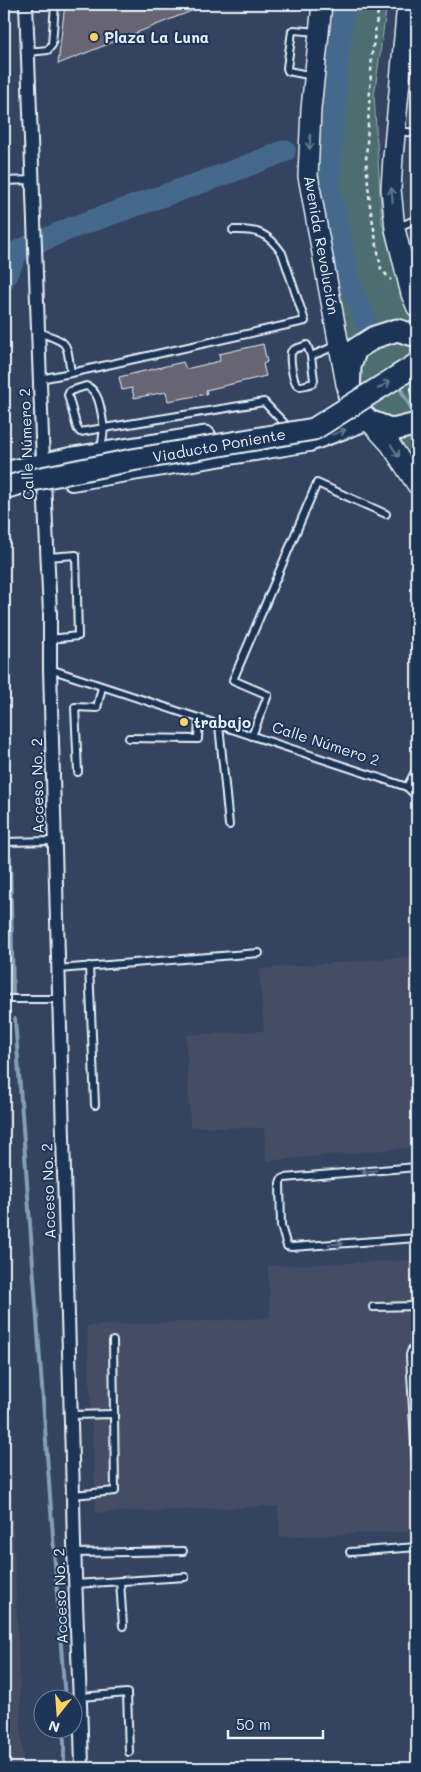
<svg xmlns="http://www.w3.org/2000/svg" width="421" height="1772" viewBox="0 0 421 1772" font-family="Mali,sans-serif">
<style>
.built{fill:#444d65}
.green{fill:#4d6e6f;stroke:#9ab0b4}
.lines{fill:none;stroke-linecap:round;stroke-linejoin:round}
.stream{stroke:#869fb7;stroke-width:4}
.river{stroke:#45698c;stroke-width:22}
.building{fill:#686573;stroke:#e8f1f8}
.service-casing{stroke:#e8f1f8;stroke-width:10}
.minor-casing{stroke:#e8f1f8;stroke-width:16}
.tertiary-casing{stroke:#e8f1f8;stroke-width:20}
.secondary-casing{stroke:#e8f1f8;stroke-width:22}
.primary-casing{stroke:#e8f1f8;stroke-width:25}
.path{stroke:#e8f1f8;stroke-width:2.5;stroke-dasharray:4 4;stroke-linecap:butt}
.service{stroke:#1d3557;stroke-width:6}
.minor{stroke:#1d3557;stroke-width:12}
.tertiary{stroke:#1d3557;stroke-width:16}
.secondary{stroke:#1d3557;stroke-width:19}
.primary{stroke:#1d3557;stroke-width:21}
.primary-bridge-casing{stroke:#e8f1f8;stroke-width:25;stroke-linecap:butt}
.primary-bridge{stroke:#1d3557;stroke-width:21}
.oneway{stroke:#64778f}
.poi-dot{fill:#ffd166;stroke:#1d3557;stroke-width:2}
.labels{text-anchor:middle;dominant-baseline:central;stroke-width:4;stroke-linejoin:round;paint-order:stroke}
.poi-label{font-size:15px;font-weight:bold;fill:#e8f1f8;stroke:#1d3557;text-anchor:start}
.street-label{font-size:15px;fill:#e8f1f8;stroke:#1d3557}
</style>
<rect width="100%" height="100%" fill="#34435f"/>
<filter id="ink" filterUnits="userSpaceOnUse"><feTurbulence type="fractalNoise" baseFrequency=".02" numOctaves="2"/><feDisplacementMap in="SourceGraphic" scale="10" xChannelSelector="R" yChannelSelector="G"/><feConvolveMatrix kernelMatrix="1 2 1 2 8 2 1 2 1" color-interpolation-filters="sRGB"/></filter>
<g filter="url(#ink)">
<g class="built">
<path d="M417,956V1147L266,1161L264,1128L190,1127L186,1035L264,1031L259,969Z"/>
<path d="M417,1260V1531L280,1537L278,1506L96,1513L87,1326L270,1318L268,1266Z"/>
<path d="M4,1311L6,1349L23,1768H4Z"/>
</g>
<path class="green" d="M319,4H387L374,96L382,223L406,304L417,326V486L343,366L305,202Z"/>
<g class="lines">
<g class="stream">
<path d="M398,385L417,418"/>
<path d="M4,639L7,704V821"/>
<path d="M10,857L13,994"/>
<path d="M15,1019L65,1700"/>
<path d="M64,1768V1730"/>
</g>
<g class="river">
<path d="M346,4L339,44L329,184L350,285L363,314L371,342"/>
<path d="M4,279L18,251L71,228L231,172L285,151"/>
</g>
</g>
<g class="building">
<path d="M65,4H209L58,64Z"/>
<path d="M263,344L267,362L263,364L266,376L206,390L207,394L168,401L166,392L134,398L132,388L122,390L119,377L183,362L186,369L220,361L219,354Z"/>
</g>
<g class="lines">
<g class="service-casing">
<g id="service">
<path d="M28,52L48,50L52,45L55,4"/>
<path d="M403,64L417,66"/>
<path d="M313,76L288,71L287,68L292,31L294,30L318,32"/>
<path d="M396,131L417,133"/>
<path d="M4,181L33,180"/>
<path d="M396,228L417,219"/>
<path d="M38,332C70,343 66,341 71,373L305,321L282,253C268,233 257,229 233,230"/>
<path d="M307,345L311,356L314,380L313,383C309,384 304,386 300,386C292,385 290,359 291,352L295,349Z"/>
<path d="M311,356L338,345"/>
<path d="M40,379L71,373"/>
<path d="M86,386C101,391 101,414 104,428L80,432L77,428L68,395L70,391Z"/>
<path d="M101,451L104,428L264,402L285,424"/>
<path d="M47,557L76,555L78,636L50,639"/>
<path d="M50,669L407,787L417,797"/>
<path d="M219,725L229,825"/>
<path d="M252,736L268,695L233,680L317,483L386,514"/>
<path d="M129,738L198,739L199,718"/>
<path d="M78,772L75,707L97,708L102,687"/>
<path d="M407,787L417,768"/>
<path d="M4,842L54,841"/>
<path d="M89,966L95,1105"/>
<path d="M58,969L259,953"/>
<path d="M4,999H58"/>
<path d="M417,1167L284,1178L281,1180L280,1183L281,1226L287,1246L292,1247L417,1238"/>
<path d="M373,1307L417,1306"/>
<path d="M113,1341L114,1414"/>
<path d="M417,1348L412,1349L410,1355L417,1480"/>
<path d="M71,1415L114,1414L115,1491L73,1495"/>
<path d="M350,1552L417,1547"/>
<path d="M74,1553L183,1551"/>
<path d="M120,1581L123,1626"/>
<path d="M75,1584L185,1577"/>
<path d="M81,1697L127,1693L129,1752"/>
</g>
</g>
<g class="minor-casing">
<path id="minor" d="M26,4L42,437L50,613V669L73,1495C74,1586 80,1677 82,1768"/>
</g>
<g class="tertiary-casing">
<path id="tertiary" d="M72,482L309,443L369,421"/>
</g>
<g class="secondary-casing">
<g id="secondary">
<path d="M322,4L311,109L308,176L346,384"/>
<path d="M407,4L393,157L391,189L395,229L411,294L417,308"/>
<path d="M369,421L390,444L417,485"/>
</g>
</g>
<g class="primary-casing">
<g id="primary">
<path d="M417,336L397,330L375,337L356,349L350,366L349,395L355,407L369,421L393,430L417,424"/>
<path d="M4,473L73,458L205,437"/>
</g>
</g>
<path class="path" d="M379,4L372,54L366,161L370,206L381,269L391,280"/>
<use href="#service" class="service"/>
<use href="#minor" class="minor"/>
<use href="#tertiary" class="tertiary"/>
<use href="#secondary" class="secondary"/>
<use href="#primary" class="primary"/>
<g class="primary-bridge-casing">
<path id="primary-bridge" d="M4,488L32,480L132,460L314,429L417,364"/>
</g>
<use href="#primary-bridge" class="primary-bridge"/>
</g>
<defs><path id="oneway-shaft" d="M-6 0H5M1.5-3L5.5 0L1.5 3" fill="none" stroke-width="1.6" stroke-linecap="round" stroke-linejoin="round" transform="scale(1.25)"/></defs>
<g class="oneway">
<use href="#oneway-shaft" transform="translate(310 142) rotate(93)"/>
<use href="#oneway-shaft" transform="translate(392 195) rotate(-95)"/>
<use href="#oneway-shaft" transform="translate(384 385) rotate(-32)"/>
<use href="#oneway-shaft" transform="translate(339 432) rotate(-20)"/>
<use href="#oneway-shaft" transform="translate(395 451) rotate(57)"/>
<use href="#oneway-shaft" transform="translate(369 1171) rotate(175)"/>
<use href="#oneway-shaft" transform="translate(336 1244) rotate(-4)"/>
</g>
</g>
<g class="poi-dot">
<circle cx="94" cy="37" r="5"/>
<circle cx="184" cy="722" r="5"/>
</g>
<g class="labels">
<g class="poi-label">
<text x="104" y="37">Plaza La Luna</text>
<text x="194" y="722">trabajo</text>
</g>
<g class="street-label">
<text transform="translate(322 245) rotate(80)">Avenida Revolución</text>
<text transform="translate(26 444) rotate(-92)">Calle Número 2</text>
<text transform="translate(219 445) rotate(-10)">Viaducto Poniente</text>
<text transform="translate(326 743) rotate(18)">Calle Número 2</text>
<text transform="translate(37 786) rotate(-91)">Acceso No. 2</text>
<text transform="translate(48 1191) rotate(-92)">Acceso No. 2</text>
<text transform="translate(60 1596) rotate(-92)">Acceso No. 2</text>
</g>
</g>
<rect width="421" height="1772" fill="none" stroke="#1d3557" stroke-width="20"/>
<rect x="10" y="10" width="401" height="1752" fill="none" stroke="#e8f1f8" stroke-width="2" filter="url(#ink)"/>
<g transform="translate(58 1714) rotate(197)"><circle r="24" fill="#1d3557" stroke="#6e8097"/>
<path d="M0-4L9 19L0 12L-9 19Z" fill="#ffd166"/>
<text y="-8" font-size="14" font-weight="bold" text-anchor="middle" fill="#e8f1f8">N</text>
</g>
<path d="M228 1730v8h95v-8" fill="none" stroke="#e8f1f8" stroke-width="2.5"/>
<text x="236" y="1730" font-size="15" fill="#e8f1f8" stroke="#1d3557" stroke-width="4" paint-order="stroke">50 m</text>
</svg>
